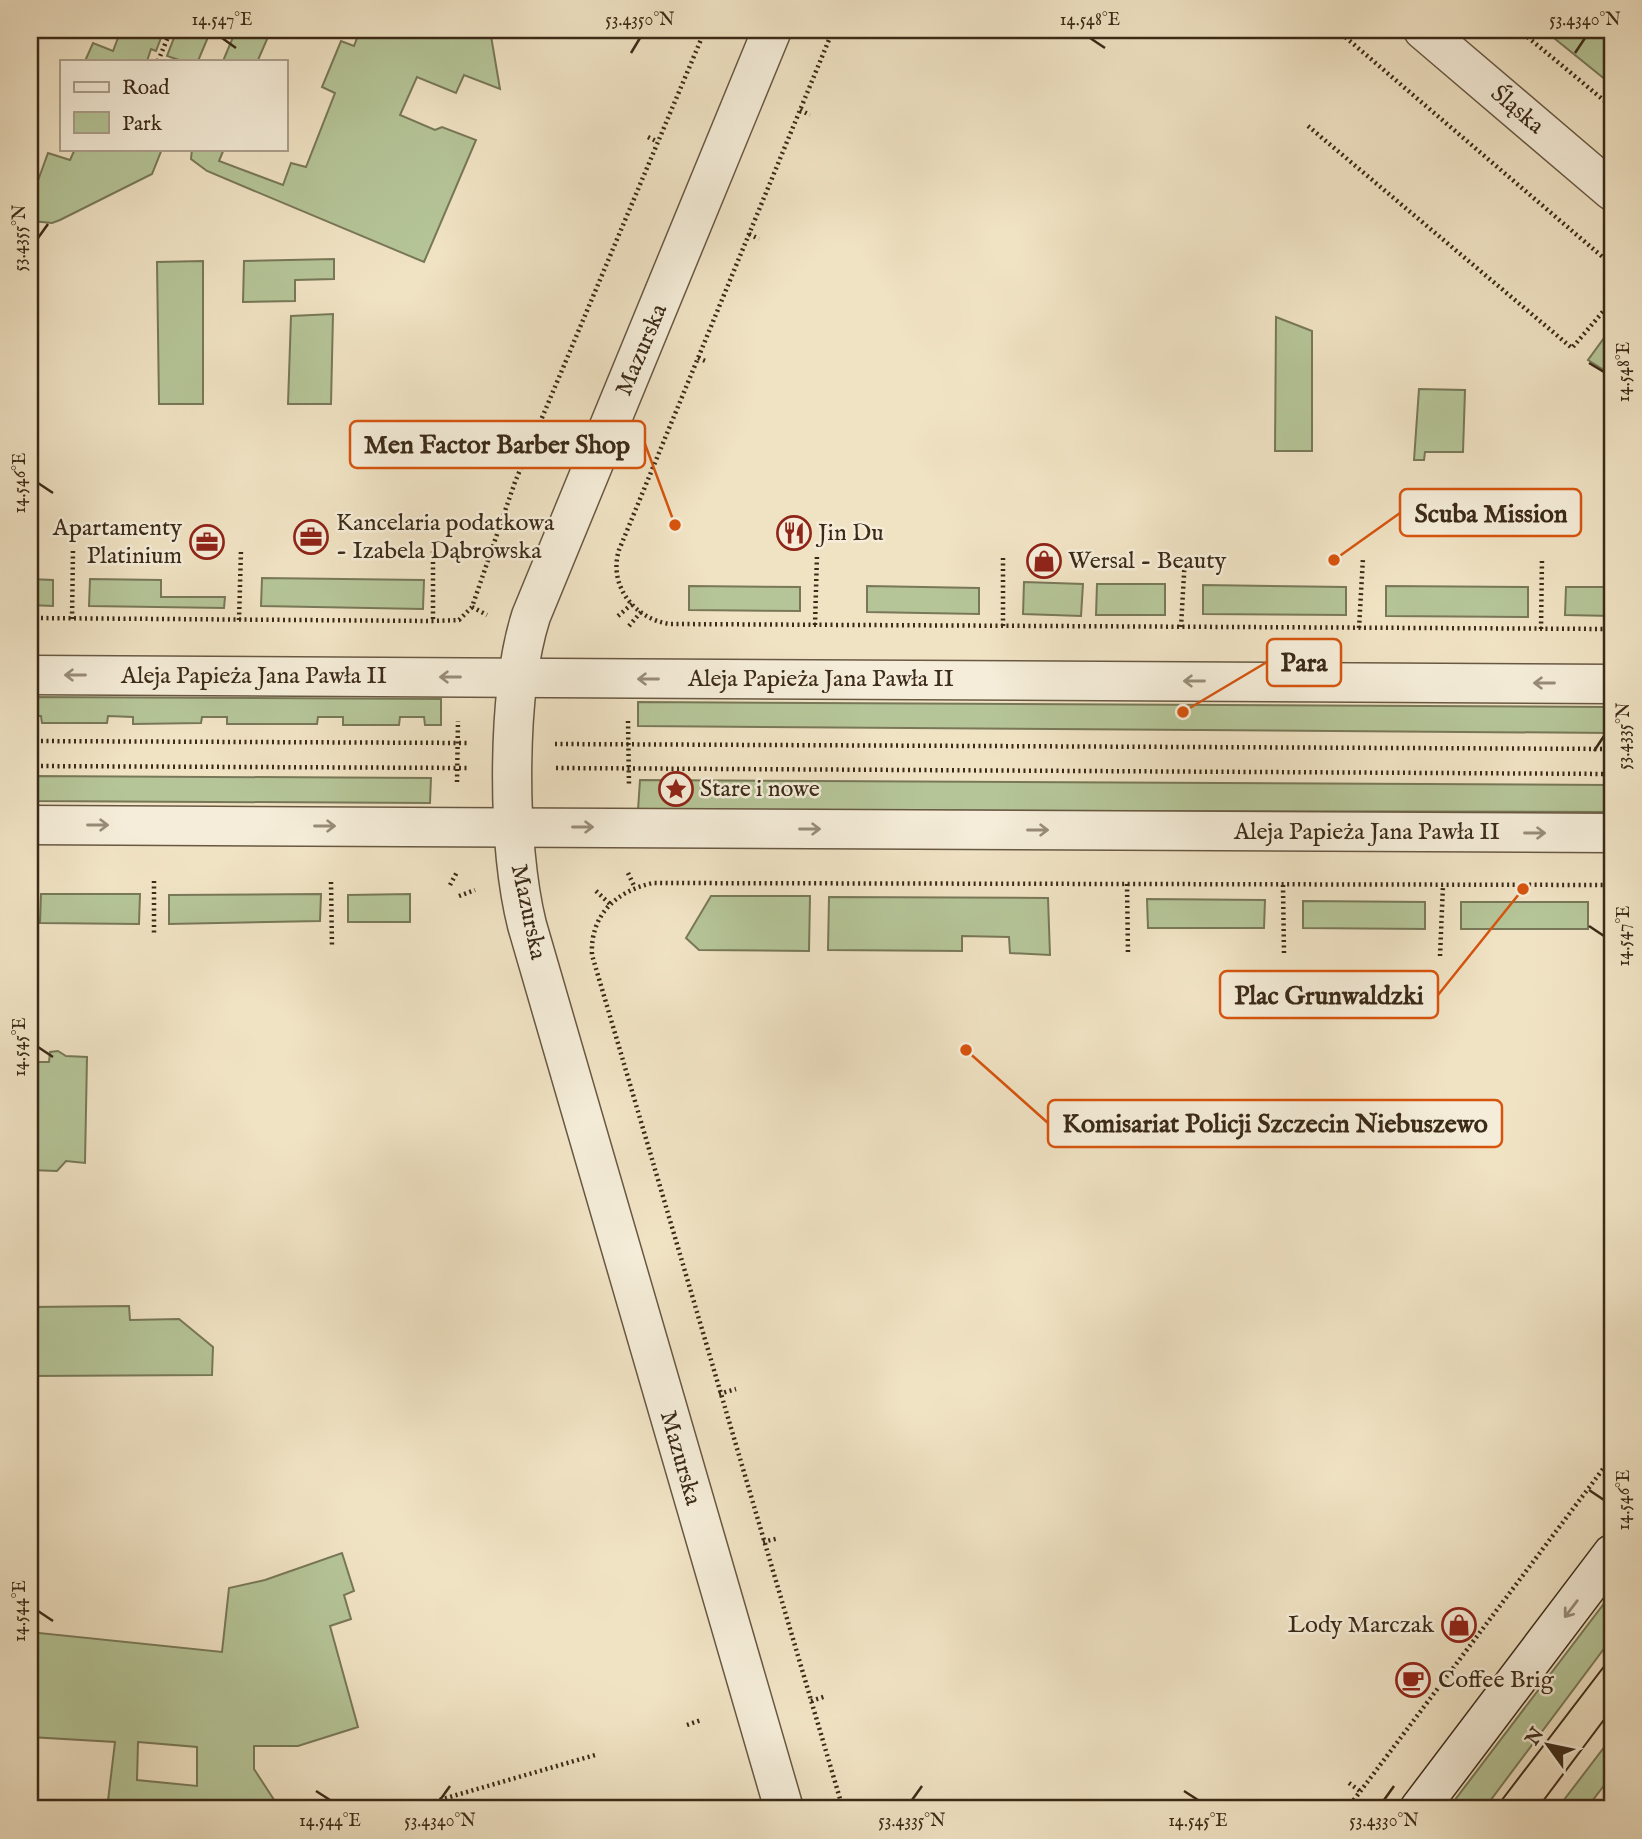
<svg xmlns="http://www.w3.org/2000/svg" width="1642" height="1839" viewBox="0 0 1642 1839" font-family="'IM FELL English',serif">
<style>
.green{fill:#b5c598;stroke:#787858;stroke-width:2;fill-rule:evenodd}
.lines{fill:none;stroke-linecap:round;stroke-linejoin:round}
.minor-casing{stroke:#685842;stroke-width:41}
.tertiary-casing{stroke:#685842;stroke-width:41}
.secondary-casing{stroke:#3b2a17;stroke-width:41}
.path{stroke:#3b2a17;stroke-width:4.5;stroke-dasharray:2 3.5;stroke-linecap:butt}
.minor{stroke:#f5edd9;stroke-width:38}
.tertiary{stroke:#f5edd9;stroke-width:38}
.secondary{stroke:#f5edd9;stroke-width:38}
.tram{stroke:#3b2a17;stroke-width:2}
.oneway{stroke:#988c78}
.ticks{fill:none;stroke:#3b2a17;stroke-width:2.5}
.labels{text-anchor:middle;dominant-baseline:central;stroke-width:5;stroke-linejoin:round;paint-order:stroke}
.street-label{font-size:24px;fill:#3b2a17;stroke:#f5edd9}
.poi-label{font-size:24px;fill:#3b2a17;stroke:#f5edd9;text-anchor:start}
.leader{fill:none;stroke:#d7540d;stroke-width:2.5}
.callout-dot{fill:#d7540d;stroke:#f5edd9;stroke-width:2.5}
.callout{fill:#f5edd9;stroke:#d7540d;stroke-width:2.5}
.callout-label{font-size:26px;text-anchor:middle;font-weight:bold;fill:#3b2a17}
.neatline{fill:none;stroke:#3b2a17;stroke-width:2.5}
.ticks-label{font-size:18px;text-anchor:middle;fill:#3b2a17}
</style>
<rect width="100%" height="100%" fill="#f0e3c4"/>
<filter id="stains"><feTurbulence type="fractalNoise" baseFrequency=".00286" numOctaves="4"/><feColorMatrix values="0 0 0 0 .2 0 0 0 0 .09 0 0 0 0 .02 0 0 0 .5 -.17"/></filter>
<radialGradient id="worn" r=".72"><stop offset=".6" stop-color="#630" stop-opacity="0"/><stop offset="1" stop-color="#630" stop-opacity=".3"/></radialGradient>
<g class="green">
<path d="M121,30H164L156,51L151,49L147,61H85L93,43L113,51Z"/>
<path d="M177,30H211L198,61H182L167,56Z"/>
<path d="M236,30H271L258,60L223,61Z"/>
<path d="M360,30H490L500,89L464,75L456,93L417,77L400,115L435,130L442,127L476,140L424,262L207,171L191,159L192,149H224L219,161L283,185L291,163L306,167L335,93L322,87L341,41L354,46Z"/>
<path d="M1544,30H1612V85Z"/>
<path d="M75,149H162L152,174L60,220L52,223L32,221L30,184L36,186L48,153L70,160Z"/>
<path d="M334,259V279L295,280V301L243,302L244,261Z"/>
<path d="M203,261V404H159L157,262Z"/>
<path d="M333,314L331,404H288L291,316Z"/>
<path d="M1276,317L1312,331V451H1275Z"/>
<path d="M1612,327V375L1588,360Z"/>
<path d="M1419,389L1465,390L1463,452H1425L1424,460H1414Z"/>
<path d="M262,578L424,580L423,609L261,606Z"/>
<path d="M30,579L53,580V606L30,605Z"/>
<path d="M90,579L161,580V597H225L224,608L89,606Z"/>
<path d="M1024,582L1083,584L1081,616L1023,614Z"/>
<path d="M1097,584H1165V615H1096Z"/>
<path d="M1203,585L1346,587V615L1203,614Z"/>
<path d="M689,586L800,587V611L689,610Z"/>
<path d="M867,586L979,588V614L867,612Z"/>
<path d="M1386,586L1528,587V617L1386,616Z"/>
<path d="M1566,587H1612V616L1565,615Z"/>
<path d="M30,697L441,699V725H425L424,717H400L399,725H343V717H318L317,724H227V717H202L201,723L133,724V717L108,716L107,723H42L41,716H30Z"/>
<path d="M638,702L1612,707V733L638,726Z"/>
<path d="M30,776L431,778L430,803L30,801Z"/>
<path d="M640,780L1612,785V812L638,810Z"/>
<path d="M41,894H140L139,924L40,923Z"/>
<path d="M321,894L320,921L169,924V895Z"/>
<path d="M410,894V922H348V895Z"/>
<path d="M711,896H810L809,951L699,950L686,938Z"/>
<path d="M829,897L1048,898L1050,955L1010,953L1009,937L962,936V951L828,950Z"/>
<path d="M1147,899L1265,900L1264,928H1148Z"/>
<path d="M1303,901L1425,902V929L1303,928Z"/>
<rect x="1461" y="902" width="127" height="27"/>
<path d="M58,1051L66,1056L87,1057L85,1163L66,1161L57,1171L30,1170V1062H49L50,1052Z"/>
<path d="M129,1306L130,1320L179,1319L213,1347L212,1375L30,1376V1307Z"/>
<path d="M342,1553L354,1591L344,1595L351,1619L330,1626L358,1727L298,1746H254V1769L280,1809H107L115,1742L30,1737V1632L222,1652L229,1588L265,1580ZM138,1742L197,1747V1786L137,1780Z"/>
<path d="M1612,1593V1638L1484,1809H1448Z"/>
<path d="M1612,1737V1775L1586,1809H1557Z"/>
</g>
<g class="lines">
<g class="minor-casing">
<g id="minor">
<path d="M772,30L531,616C506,695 507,845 527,925L784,1809"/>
<path d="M1423,30L1612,191"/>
</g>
</g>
<g class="tertiary-casing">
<g id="tertiary">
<path d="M30,675L1612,684"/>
<path d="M30,825L1612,833"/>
</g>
</g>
<g class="secondary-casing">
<path id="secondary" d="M1419,1809L1612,1554"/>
</g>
<g class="path">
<path d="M833,30L619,550C608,585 634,619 670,624L1612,629"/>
<path d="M1337,30L1612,265"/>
<path d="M1519,30L1612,107"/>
<path d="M158,61L171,30"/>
<path d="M800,110L810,115"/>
<path d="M1308,126L1572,348L1612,301"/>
<path d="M648,137L658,142"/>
<path d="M749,234L759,239"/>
<path d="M698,358L708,362"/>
<path d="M433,551V620"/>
<path d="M472,607L487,615"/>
<path d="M618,616L632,604"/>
<path d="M30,618L433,621L459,620L472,607L515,482L705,30"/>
<path d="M72,619L73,549"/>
<path d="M239,620L241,550"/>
<path d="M815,625L817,554"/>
<path d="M629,626L641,612"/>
<path d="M1003,626V556"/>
<path d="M1181,627L1185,557"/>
<path d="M1359,628L1363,558"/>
<path d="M1541,629L1542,558"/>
<path d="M628,721L629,786"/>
<path d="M30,741L470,743"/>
<path d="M555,744L1612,749"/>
<path d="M30,766L470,768"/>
<path d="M556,768L1612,774"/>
<path d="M457,782L458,721"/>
<path d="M628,873L635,888"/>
<path d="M154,881V935"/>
<path d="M331,882L332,948"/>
<path d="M1127,884L1128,954"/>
<path d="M450,885L457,872"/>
<path d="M1283,885L1284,954"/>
<path d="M1611,885L1612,914"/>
<path d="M596,891L610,904"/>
<path d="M459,896L475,890"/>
<path d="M1440,956L1443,885"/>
<path d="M719,1394L736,1389"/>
<path d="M763,1542L779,1538"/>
<path d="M811,1701L826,1696"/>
<path d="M687,1725L701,1720"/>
<path d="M1349,1783L1360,1791"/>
<path d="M408,1809L595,1755"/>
<path d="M843,1809L592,955C590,915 616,891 653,883L1612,885"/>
<path d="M1347,1809L1612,1457"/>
</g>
<use href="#minor" class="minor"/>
<use href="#tertiary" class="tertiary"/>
<use href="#secondary" class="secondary"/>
<g class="tram">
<path d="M1495,1809L1612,1656"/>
<path d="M1537,1809L1612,1709"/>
</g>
</g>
<defs><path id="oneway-shaft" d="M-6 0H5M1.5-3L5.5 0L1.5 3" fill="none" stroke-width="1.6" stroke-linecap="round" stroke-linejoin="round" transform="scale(1.75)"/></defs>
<g class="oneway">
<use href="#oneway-shaft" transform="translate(75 675) rotate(-180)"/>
<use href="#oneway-shaft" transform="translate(450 677) rotate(-180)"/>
<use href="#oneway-shaft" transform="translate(648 679) rotate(-180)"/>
<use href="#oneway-shaft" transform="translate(1194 681) rotate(-180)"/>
<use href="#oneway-shaft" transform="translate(1544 683) rotate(-180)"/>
<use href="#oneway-shaft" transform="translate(98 825)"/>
<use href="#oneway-shaft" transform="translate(325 826)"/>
<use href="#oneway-shaft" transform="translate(583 827)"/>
<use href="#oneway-shaft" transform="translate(810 829)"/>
<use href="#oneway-shaft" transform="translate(1038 830)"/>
<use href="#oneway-shaft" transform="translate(1535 833)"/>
<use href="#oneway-shaft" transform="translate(1571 1609) rotate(127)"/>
</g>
<path class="ticks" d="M222,38L236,48M1090,38L1105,48M631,53L640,38M1575,53L1585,38M38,238L48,224M1589,363L1604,372M38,483L53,493M1594,751L1604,736M1589,926L1604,936M38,1047L53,1057M1589,1490L1604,1500M38,1611L53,1621M316,1791L330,1800M1184,1791L1198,1800M440,1800L450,1786M912,1800L922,1786M1384,1800L1394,1786"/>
<defs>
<g id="restaurant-ring" transform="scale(1.75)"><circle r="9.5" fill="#f5edd9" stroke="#8f2418" stroke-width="1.5"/><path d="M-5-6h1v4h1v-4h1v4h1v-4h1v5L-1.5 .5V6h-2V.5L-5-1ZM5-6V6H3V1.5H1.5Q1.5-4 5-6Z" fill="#8f2418"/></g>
<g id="office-ring" transform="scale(1.75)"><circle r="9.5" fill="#f5edd9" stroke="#8f2418" stroke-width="1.5"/><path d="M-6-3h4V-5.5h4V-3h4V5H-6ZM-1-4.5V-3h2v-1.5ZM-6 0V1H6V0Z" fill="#8f2418"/></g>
<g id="shop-ring" transform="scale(1.75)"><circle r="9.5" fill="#f5edd9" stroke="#8f2418" stroke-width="1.5"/><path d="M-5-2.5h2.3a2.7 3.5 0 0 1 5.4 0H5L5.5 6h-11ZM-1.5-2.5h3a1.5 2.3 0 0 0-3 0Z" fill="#8f2418"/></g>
<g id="sight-ring" transform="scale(1.75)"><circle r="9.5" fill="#f5edd9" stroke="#8f2418" stroke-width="1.5"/><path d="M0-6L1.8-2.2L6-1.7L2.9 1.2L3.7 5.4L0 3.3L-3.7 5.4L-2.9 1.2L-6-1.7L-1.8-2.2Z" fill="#8f2418"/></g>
<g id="cafe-ring" transform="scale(1.75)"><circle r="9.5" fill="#f5edd9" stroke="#8f2418" stroke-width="1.5"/><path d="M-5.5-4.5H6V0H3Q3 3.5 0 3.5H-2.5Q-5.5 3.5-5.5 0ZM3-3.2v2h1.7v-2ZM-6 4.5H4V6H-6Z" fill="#8f2418"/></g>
</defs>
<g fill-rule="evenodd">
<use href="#restaurant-ring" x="794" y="533"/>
<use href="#office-ring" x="311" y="537"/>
<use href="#office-ring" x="207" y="542"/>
<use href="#shop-ring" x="1044" y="561"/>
<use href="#sight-ring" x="676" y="789"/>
<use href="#shop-ring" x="1459" y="1625"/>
<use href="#cafe-ring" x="1413" y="1680"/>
</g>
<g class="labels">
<g class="street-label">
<text transform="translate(1517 110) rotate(40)">Śląska</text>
<text transform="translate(642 350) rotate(-67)">Mazurska</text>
<text x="254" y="676">Aleja Papieża Jana Pawła II</text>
<text x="821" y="679">Aleja Papieża Jana Pawła II</text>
<text x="1367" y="832">Aleja Papieża Jana Pawła II</text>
<text transform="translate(528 912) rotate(78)">Mazurska</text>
<text transform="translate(680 1458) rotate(74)">Mazurska</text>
</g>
<g class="poi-label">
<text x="336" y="523">Kancelaria podatkowa<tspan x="336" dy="28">- Izabela Dąbrowska</tspan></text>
<text x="182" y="528" text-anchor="end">Apartamenty<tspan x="182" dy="28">Platinium</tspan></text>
<text x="818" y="533">Jin Du</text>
<text x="1068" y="561">Wersal - Beauty</text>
<text x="700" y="789">Stare i nowe</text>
<text x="1434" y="1625" text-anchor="end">Lody Marczak</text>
<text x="1438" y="1680">Coffee Brig</text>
</g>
</g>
<path class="leader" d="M675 525L645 444M1334 560L1400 513M1183 712L1267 662M1523 889L1438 995M966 1050L1048 1123"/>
<g class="callout-dot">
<circle cx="675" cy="525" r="7"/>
<circle cx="1334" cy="560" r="7"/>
<circle cx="1183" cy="712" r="7"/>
<circle cx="1523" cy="889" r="7"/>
<circle cx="966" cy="1050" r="7"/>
</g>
<g class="callout">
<rect x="350" y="421" width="295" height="47" rx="7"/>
<rect x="1400" y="489" width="181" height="47" rx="7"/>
<rect x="1267" y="639" width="74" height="47" rx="7"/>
<rect x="1220" y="971" width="218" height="47" rx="7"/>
<rect x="1048" y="1100" width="454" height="47" rx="7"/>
</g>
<g class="callout-label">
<text x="497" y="453">Men Factor Barber Shop</text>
<text x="1491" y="522">Scuba Mission</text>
<text x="1304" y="671">Para</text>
<text x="1329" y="1004">Plac Grunwaldzki</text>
<text x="1275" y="1132">Komisariat Policji Szczecin Niebuszewo</text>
</g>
<rect width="1642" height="1839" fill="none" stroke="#f0e3c4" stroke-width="77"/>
<rect x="60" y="60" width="228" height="91" fill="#f5edd9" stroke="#ab9f8b" stroke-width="2"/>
<rect x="74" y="82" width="35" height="10" fill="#f5edd9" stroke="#ab9f8b" stroke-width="2"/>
<text x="122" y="94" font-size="21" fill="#3b2a17">Road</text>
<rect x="74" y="112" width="35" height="21" fill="#b5c598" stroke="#ab9f8b" stroke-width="2"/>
<text x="122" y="130" font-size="21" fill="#3b2a17">Park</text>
<g transform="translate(1548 1745) rotate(303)" stroke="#f5edd9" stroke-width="5" paint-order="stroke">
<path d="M0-5L12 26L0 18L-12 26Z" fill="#3b2a17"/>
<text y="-10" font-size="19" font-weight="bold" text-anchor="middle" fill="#3b2a17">N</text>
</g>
<rect x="38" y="38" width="1566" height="1762" class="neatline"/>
<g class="ticks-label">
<text x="222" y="25">14.547°E</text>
<text x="640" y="25">53.4350°N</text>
<text x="1090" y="25">14.548°E</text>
<text x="1585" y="25">53.4340°N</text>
<text transform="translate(19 238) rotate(-90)" y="6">53.4355°N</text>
<text transform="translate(1623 372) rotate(-90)" y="6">14.548°E</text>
<text transform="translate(19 483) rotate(-90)" y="6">14.546°E</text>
<text transform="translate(1623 736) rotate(-90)" y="6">53.4335°N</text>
<text transform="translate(1623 936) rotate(-90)" y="6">14.547°E</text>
<text transform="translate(19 1047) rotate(-90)" y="6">14.545°E</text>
<text transform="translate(1623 1500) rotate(-90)" y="6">14.546°E</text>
<text transform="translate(19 1611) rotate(-90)" y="6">14.544°E</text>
<text x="330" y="1826">14.544°E</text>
<text x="440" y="1826">53.4340°N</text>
<text x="912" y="1826">53.4335°N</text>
<text x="1198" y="1826">14.545°E</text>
<text x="1384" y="1826">53.4330°N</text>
</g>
<rect width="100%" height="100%" filter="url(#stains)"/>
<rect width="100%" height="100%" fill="url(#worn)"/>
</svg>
